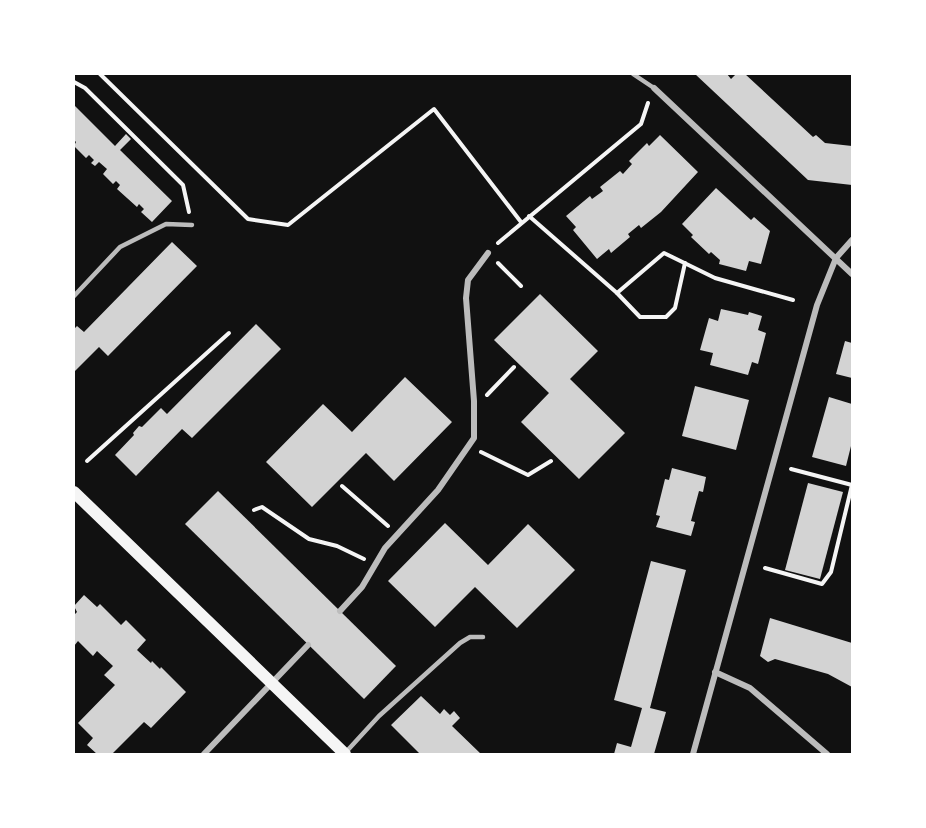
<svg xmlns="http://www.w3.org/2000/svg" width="926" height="828" viewBox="0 0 926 828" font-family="Lato,sans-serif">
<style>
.building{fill:#d3d3d3}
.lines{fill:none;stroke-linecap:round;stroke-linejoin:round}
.path{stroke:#f5f5f5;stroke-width:4}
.service{stroke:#bcbcbc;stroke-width:4.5}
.minor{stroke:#bcbcbc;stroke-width:6}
.secondary{stroke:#f5f5f5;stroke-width:12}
</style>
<rect width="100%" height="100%" fill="#111"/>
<g class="building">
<path d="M695,74H727L731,79L736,74H745L813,137L816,135L825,143L852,146V185L808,180Z"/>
<path d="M74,105L115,146L126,134L131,139L120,150L172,201L152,222L141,212L144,209L139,204L137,207L117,189L120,185L116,181L113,184L103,174L107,169L99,162L95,166L91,163L94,160L89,155L86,158L74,146L76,142L74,140Z"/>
<path d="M660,135L698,172L661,212L641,228L639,225L628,234L630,237L611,253L609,249L597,259L573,230L576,227L566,216L590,196L592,199L603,191L600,187L620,171L623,174L632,164L629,161L647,143L649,146Z"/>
<path d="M716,188L751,220L754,217L770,231L761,264L749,261L746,271L719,264L720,260L711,252L709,254L691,237L693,235L682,224Z"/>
<path d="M172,242L197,266L108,356L99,347L74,372V329L77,326L84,332Z"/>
<path d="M540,294L598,351L570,379L625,433L579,479L521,422L549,393L494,340Z"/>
<path d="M721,309L748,315L749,312L762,316L758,330L766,333L758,364L752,362L748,375L710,365L713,353L700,350L709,318L718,321Z"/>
<path d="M256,324L281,349L192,438L182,429L136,476L115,455L134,435L133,433L139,426L142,427L161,408L167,414Z"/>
<path d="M845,341L852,343V378L836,374Z"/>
<path d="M405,377L452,422L394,481L366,453L312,507L266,462L323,404L352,432Z"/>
<path d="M695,386L749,400L736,450L682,436Z"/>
<path d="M829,397L852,404V442L846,466L812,457Z"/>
<path d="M672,468L706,477L703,492L699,491L691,521L695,522L691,536L656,527L660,516L656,515L665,479L669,480Z"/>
<path d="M808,483L843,492L820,579L785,570Z"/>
<path d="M218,491L396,666L364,699L185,524Z"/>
<path d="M445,523L488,565L528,524L575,570L517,628L475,587L435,627L388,581Z"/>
<path d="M651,561L686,570L650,708L666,712L654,754H614L617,743L631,747L642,708L614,700Z"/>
<path d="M84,595L97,607L100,604L121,625L126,620L146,640L137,650L151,663L152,661L160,669L161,667L186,692L151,728L144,722L112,754H97L87,745L93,738L78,723L115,685L104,675L113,666L97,651L93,656L78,641L74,646V615L77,612L74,606Z"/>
<path d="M770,618L852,643V687L828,674L775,659L768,662L760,656Z"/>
<path d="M421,696L440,714L444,709L450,715L454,711L460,718L452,726L481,754H420L391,725Z"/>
</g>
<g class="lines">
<g class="path">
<path d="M100,74L248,219L288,225L434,109L521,222"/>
<path d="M74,82L85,88L183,185L189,212"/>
<path d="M529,216L617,293L664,253L715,278L793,300"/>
<path d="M498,243L641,124L648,103"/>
<path d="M498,263L521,286"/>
<path d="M617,293L640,317H666L675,308L685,263"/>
<path d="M487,395L514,367"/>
<path d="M481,452L528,475L551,461"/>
<path d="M87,461L229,333"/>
<path d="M791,469L852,485"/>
<path d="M342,486L388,526"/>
<path d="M254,510L262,507L309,539L337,546L364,559"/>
<path d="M765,568L822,584L831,572L852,485"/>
</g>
<g class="service">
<path d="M633,74L654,88"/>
<path d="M74,296L120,247L166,224L192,225"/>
<path d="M346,752L379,716L460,643L470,637H483"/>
</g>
<g class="minor">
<path d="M654,88L852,274"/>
<path d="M340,611L362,587L385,548L438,490L474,438V401L466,298L468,280L488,253"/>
<path d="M715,672L750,688L827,754"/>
<path d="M204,754L308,645"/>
<path d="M693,754L817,305L836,258L852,240"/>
</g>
<path class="secondary" d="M74,492L345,754"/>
</g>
<rect width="926" height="828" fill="none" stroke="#ffffff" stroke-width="150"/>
</svg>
